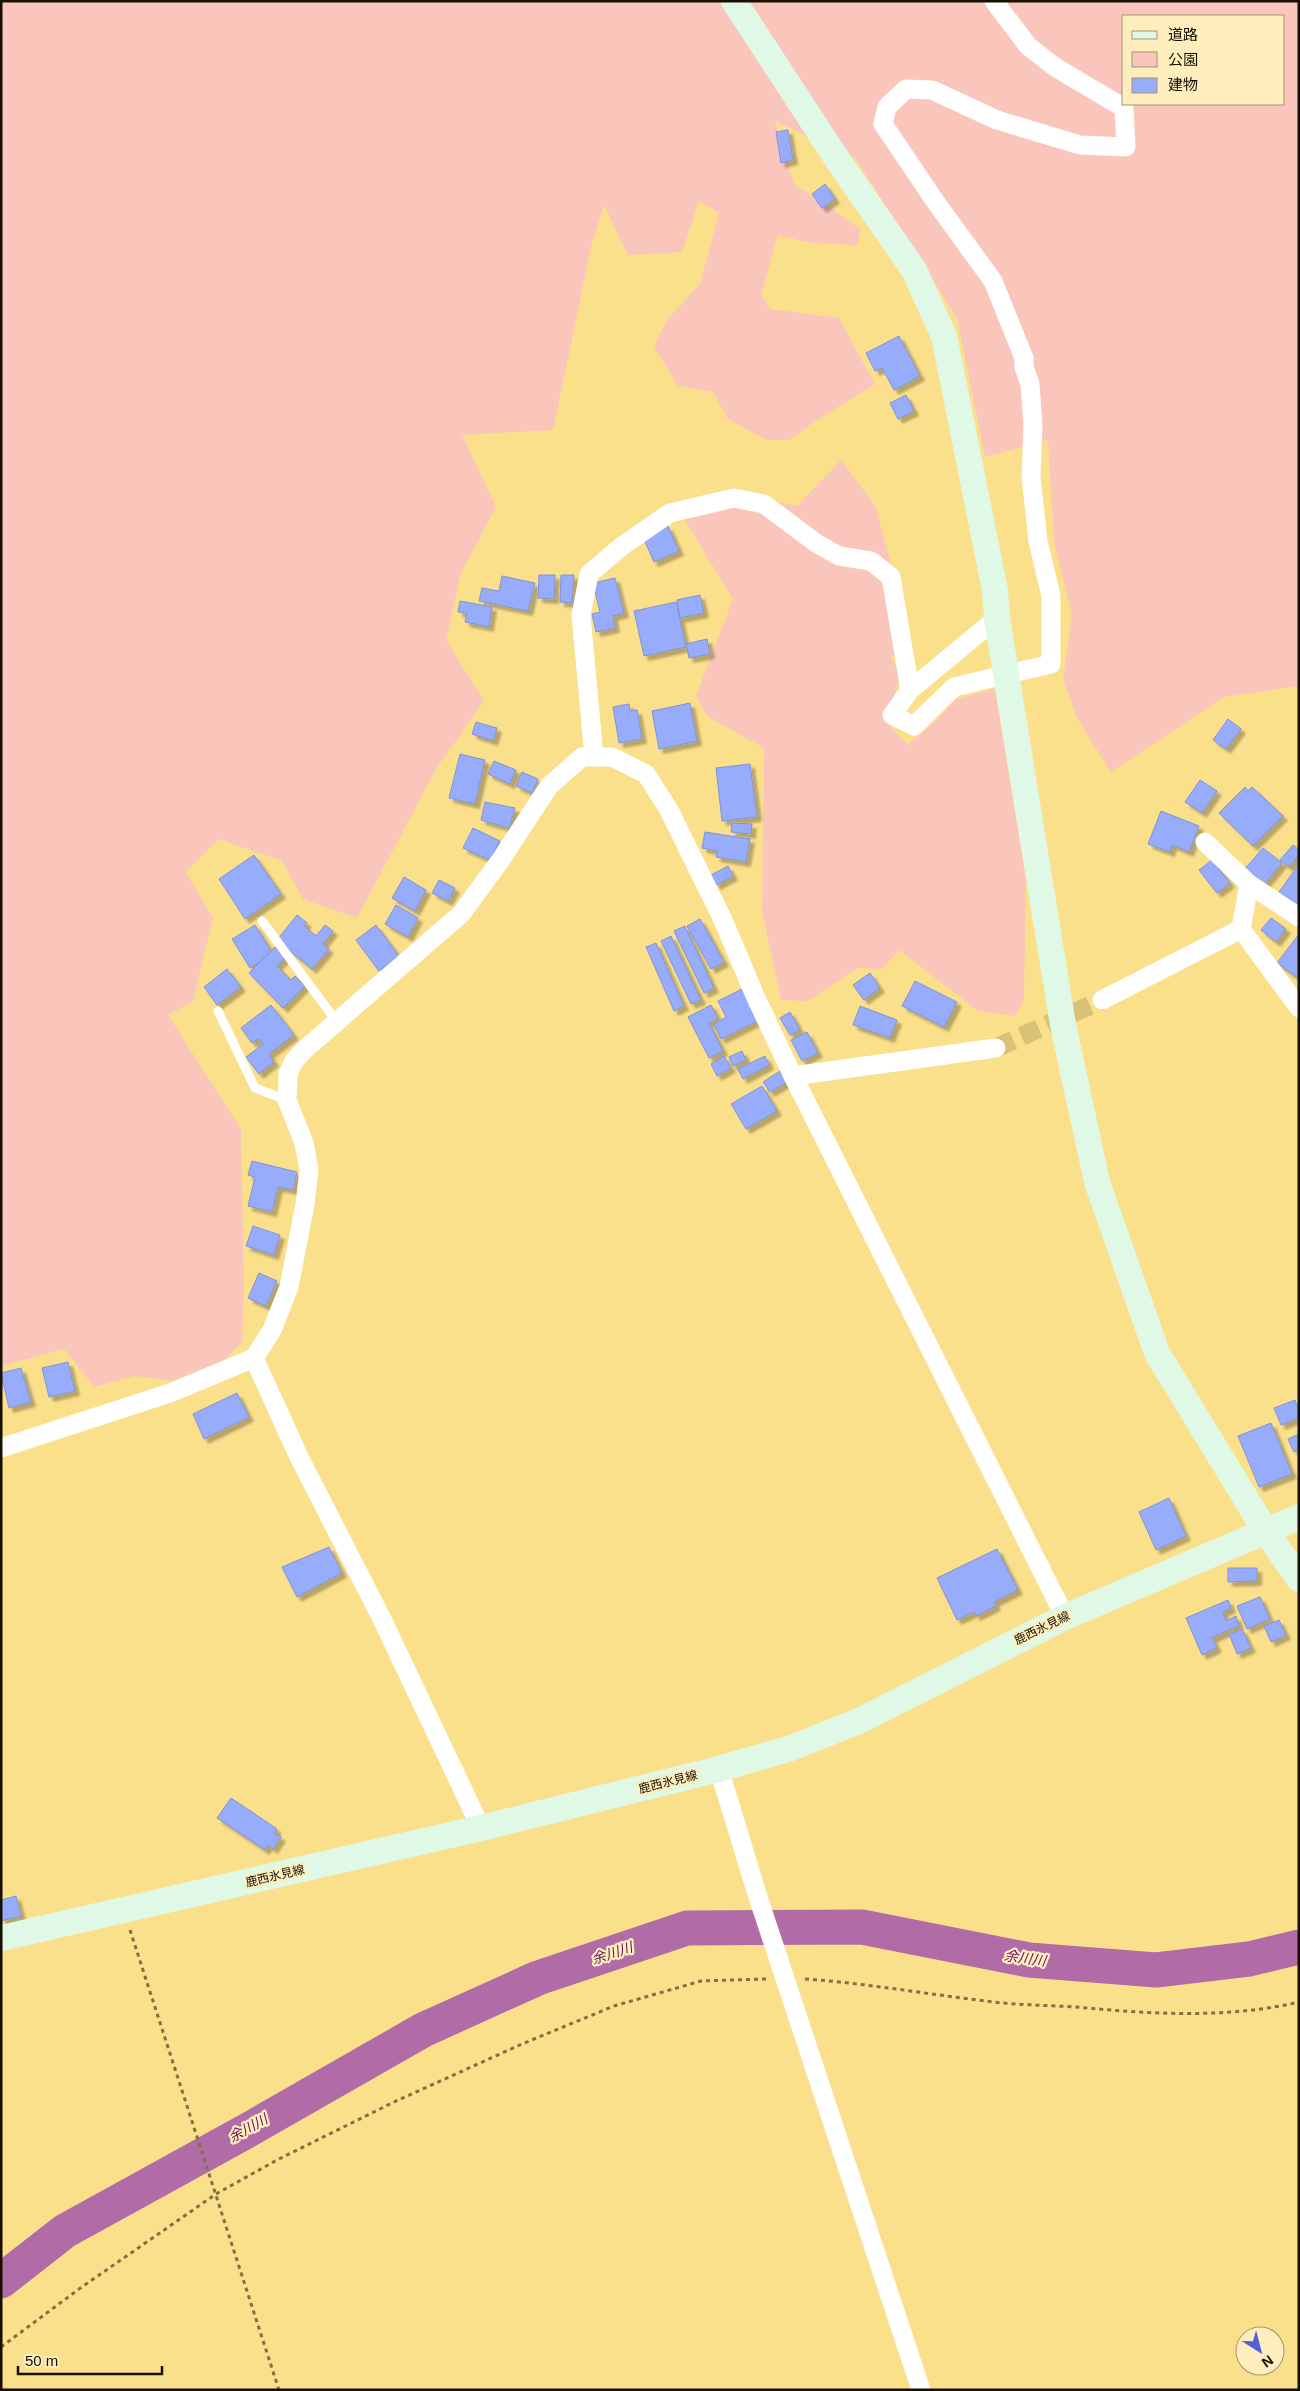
<svg xmlns="http://www.w3.org/2000/svg" width="1300" height="2391" viewBox="0 0 1300 2391" font-family="Helvetica,'Noto Sans JP',sans-serif">
<style>
.green{fill:#fac5ba;fill-rule:evenodd}
.lines{fill:none;stroke-linecap:round;stroke-linejoin:round}
.river{stroke:#b16ca7;stroke-width:35}
.building{fill:#98acfc;stroke:#8092d9;filter:url(#shadow)}
.street-tunnel{stroke:#d9c177;stroke-width:19;stroke-dasharray:19 9;stroke-linecap:butt}
.path{stroke:#817141;stroke-width:3;stroke-dasharray:4 4;stroke-linecap:butt}
.lane{stroke:#fff;stroke-width:9}
.street{stroke:#fff;stroke-width:19}
.secondary{stroke:#e0f8e6;stroke-width:26}
.labels{text-anchor:middle;dominant-baseline:central;stroke-width:4.5;stroke-linejoin:round;paint-order:stroke}
.street-label{font-size:12px;fill:#171000;stroke:#feeebe}
.water-label{font-size:14px;font-style:italic;fill:#630b5c;stroke:#feeebe}
</style>
<defs>
<filter id="shadow"><feDropShadow dx="4.5" dy="4.5" stdDeviation="1" flood-color="#0004"/></filter>
</defs>
<rect width="100%" height="100%" fill="#fbe08c"/>
<g class="green">
<path d="M1,1H1299V686L1224,697L1111,772L1078,720L1063,680L1072,614L1054,542L1048,440L985,457L957,318L855,158L775,121L794,184L861,229L857,245L811,243L778,235L761,295L770,309L839,318L875,384L814,422L790,440H766L728,419L713,392L678,386L654,347L666,321L700,284L719,213L699,201L682,252L628,255L604,205L592,243L553,430L462,435L496,507L461,573L446,640L484,701L436,769L357,918L303,899L282,861L219,839L186,872L213,918L193,1001L168,1015L241,1129L244,1289L242,1342L222,1363L172,1381L135,1376L94,1387L64,1349L1,1366ZM1124,16H1284V104H1124Z"/>
<path d="M841,460L876,507L914,655H890L900,676L887,723L908,745L934,723L956,699L995,689L1026,880L1024,999L1015,1016L978,1011L899,950L882,969L858,968L808,1001L781,1000L762,911L764,748L707,716L696,696L733,599L683,517C722,506 756,495 797,506Z"/>
</g>
<g class="lines">
<path class="river" d="M1,2281L65,2231L250,2129L423,2030L538,1978L687,1928L862,1927L1029,1960L1156,1970L1249,1959L1299,1947"/>
</g>
<g class="building">
<path d="M788,130L793,160L781,163L776,132Z"/>
<path d="M825,184L835,199L822,208L812,194Z"/>
<path d="M899,336L920,376L894,390L882,368L875,371L866,353Z"/>
<path d="M906,395L914,411L898,419L890,403Z"/>
<path d="M668,526L679,551L654,562L643,537Z"/>
<path d="M539,575H555L554,599L538,598Z"/>
<path d="M561,575H574L572,603L560,602Z"/>
<path d="M502,576L535,583L528,611L479,601L482,588L499,591Z"/>
<path d="M615,578L624,613L613,616L615,628L596,632L592,614L600,612L593,583Z"/>
<path d="M700,595L704,613L680,618L677,600Z"/>
<path d="M460,601L492,607L489,627L465,622L467,613L458,612Z"/>
<path d="M676,602L686,647L644,656L634,611Z"/>
<path d="M707,639L710,654L689,658L686,644Z"/>
<path d="M690,703L697,741L659,749L652,711Z"/>
<path d="M629,704L630,711L637,710L642,739L619,743L613,707Z"/>
<path d="M1228,719L1241,729L1226,749L1213,740Z"/>
<path d="M476,722L497,728L493,741L472,734Z"/>
<path d="M460,754L485,760L475,804L449,798Z"/>
<path d="M494,761L516,770L510,784L488,774Z"/>
<path d="M750,764L757,817L722,821L716,768Z"/>
<path d="M522,772L538,779L532,793L516,786Z"/>
<path d="M1200,780L1217,791L1202,813L1185,802Z"/>
<path d="M1245,787L1248,791L1252,787L1283,816L1253,846L1219,813Z"/>
<path d="M485,802L515,808L509,828L481,820Z"/>
<path d="M1161,811L1199,826L1189,852L1172,845L1170,852L1148,844Z"/>
<path d="M732,823L752,824L751,834L731,832Z"/>
<path d="M473,828L500,841L490,860L463,848Z"/>
<path d="M705,832L750,839L746,862L716,857L717,851L702,848Z"/>
<path d="M1293,845L1299,850V855L1289,867L1280,860Z"/>
<path d="M1263,848L1282,863L1262,887L1243,871Z"/>
<path d="M254,855L281,894L245,919L219,879Z"/>
<path d="M1212,860L1230,883L1217,893L1199,870Z"/>
<path d="M1299,864V906L1279,892Z"/>
<path d="M728,866L733,876L716,885L711,875Z"/>
<path d="M404,877L426,890L415,911L392,898Z"/>
<path d="M439,880L455,888L448,901L432,893Z"/>
<path d="M396,905L418,918L408,937L385,924Z"/>
<path d="M297,915L307,923L304,926L316,936L325,925L333,931L323,944L329,949L312,969L277,940Z"/>
<path d="M1271,918L1286,929L1276,942L1261,930Z"/>
<path d="M700,919L724,962L711,969L687,926Z"/>
<path d="M255,925L273,954L250,968L232,939Z"/>
<path d="M376,925L399,956L379,971L356,940Z"/>
<path d="M685,926L714,988L704,993L674,931Z"/>
<path d="M1299,934V979L1277,963Z"/>
<path d="M671,936L701,1000L691,1004L661,941Z"/>
<path d="M656,943L684,1006L674,1011L646,947Z"/>
<path d="M275,947L285,958L277,966L291,980L295,976L305,986L283,1008L249,973Z"/>
<path d="M227,969L241,987L217,1005L204,987Z"/>
<path d="M870,973L880,988L864,1000L853,985Z"/>
<path d="M915,981L957,1002L944,1027L902,1006Z"/>
<path d="M742,989L757,1021L721,1039L714,1024L726,1017L718,1001Z"/>
<path d="M271,1005L294,1035L269,1054L274,1062L259,1074L246,1057L263,1044L259,1039L252,1043L241,1028Z"/>
<path d="M711,1005L718,1018L709,1023L723,1051L709,1058L688,1017Z"/>
<path d="M860,1006L897,1020L890,1038L853,1025Z"/>
<path d="M790,1012L800,1030L790,1035L780,1018Z"/>
<path d="M807,1032L818,1053L802,1061L791,1040Z"/>
<path d="M742,1051L746,1060L733,1066L729,1057Z"/>
<path d="M724,1056L731,1068L717,1076L711,1064Z"/>
<path d="M765,1056L769,1065L743,1079L738,1069Z"/>
<path d="M780,1071L787,1082L770,1092L763,1082Z"/>
<path d="M762,1086L777,1111L746,1129L731,1104Z"/>
<path d="M252,1161L297,1172L293,1190L278,1187L272,1212L248,1206L255,1177L248,1175Z"/>
<path d="M253,1226L280,1235L274,1255L246,1246Z"/>
<path d="M259,1273L277,1281L266,1306L248,1298Z"/>
<path d="M68,1362L75,1391L49,1397L42,1368Z"/>
<path d="M21,1368L31,1402L9,1408L1,1373Z"/>
<path d="M237,1393L249,1417L204,1439L193,1414Z"/>
<path d="M1295,1400L1299,1410V1418L1281,1425L1274,1408Z"/>
<path d="M1271,1423L1292,1474L1259,1487L1238,1436Z"/>
<path d="M1299,1434V1450L1294,1452L1288,1439Z"/>
<path d="M1169,1498L1186,1536L1156,1550L1139,1512Z"/>
<path d="M329,1547L342,1573L297,1597L282,1567Z"/>
<path d="M997,1549L1018,1590L994,1602L996,1606L976,1616L974,1612L957,1620L937,1578Z"/>
<path d="M1228,1568H1257V1581L1228,1582Z"/>
<path d="M1260,1597L1270,1619L1247,1629L1237,1606Z"/>
<path d="M1228,1600L1231,1608L1223,1612L1226,1621L1236,1616L1239,1625L1212,1638L1217,1648L1202,1655L1186,1618Z"/>
<path d="M1279,1620L1286,1635L1271,1642L1264,1626Z"/>
<path d="M1242,1629L1251,1648L1237,1654L1229,1634Z"/>
<path d="M231,1798L277,1829L274,1833L281,1837L273,1849L268,1845L265,1850L217,1818Z"/>
<path d="M16,1896L21,1916L1,1921V1900Z"/>
</g>
<g class="lines">
<path class="street-tunnel" d="M996,1048L1102,1000"/>
<g class="path">
<path d="M130,1930L279,2390"/>
<path d="M805,1979C863,1983 920,1993 978,2000C1010,2005 1043,2005 1076,2007C1150,2014 1226,2019 1299,2002"/>
<path d="M1,2347L79,2289L216,2194L277,2160L394,2102L522,2044L614,2006L701,1981L766,1979"/>
</g>
<g class="lane">
<path d="M262,921L337,1022"/>
<path d="M218,1011L255,1088L287,1100"/>
</g>
<g class="street">
<path d="M994,1L1028,46L1055,67L1124,108L1126,147L1080,145L997,120L932,90L906,89L887,107L883,124L935,201L993,281L1024,358V367L1030,384L1033,425L1031,477L1038,541L1051,596V664L954,687L914,726L892,715L910,690L997,618"/>
<path d="M594,757L581,615L589,574L622,546L670,513L734,498L764,504L816,543L839,556L871,561L891,577L910,690"/>
<path d="M1205,842L1249,884L1299,917"/>
<path d="M1249,884L1241,929L1299,1008"/>
<path d="M1102,1000L1241,929"/>
<path d="M793,1076L996,1048"/>
<path d="M254,1358L299,1457L382,1619L481,1828"/>
<path d="M1,1448L170,1393L254,1358L272,1330L289,1287L305,1204L309,1170L304,1143L287,1100L288,1074L294,1061L304,1050L461,914L500,861L549,786L582,757H612L646,774L669,810L723,920L756,998L793,1076L1065,1617"/>
<path d="M719,1769L757,1894L921,2390"/>
</g>
<g class="secondary">
<path d="M734,1L837,159L914,270L944,336L995,590L997,618L1063,1025L1097,1182L1157,1353L1265,1530L1299,1579"/>
<path d="M1,1938L481,1828L719,1769L791,1748L859,1721L1065,1617L1299,1517"/>
</g>
</g>
<g class="labels">
<g class="street-label">
<text transform="translate(1042 1628) rotate(-26)">鹿西氷見線</text>
<text transform="translate(668 1782) rotate(-14)">鹿西氷見線</text>
<text transform="translate(275 1876) rotate(-13)">鹿西氷見線</text>
</g>
<g class="water-label">
<text transform="translate(612 1953) rotate(-18)">余川川</text>
<text transform="translate(1025 1958) rotate(8)">余川川</text>
<text transform="translate(248 2128) rotate(-29)">余川川</text>
</g>
</g>
<rect width="1300" height="2391" fill="none" stroke="#171000" stroke-width="5"/>
<rect x="1122" y="15" width="162" height="90" fill="#feeebe" stroke="#a29572"/>
<rect x="1132" y="31" width="25" height="8" fill="#e0f8e6" stroke="#a29572"/>
<text x="1168" y="40" font-size="15" fill="#171000">道路</text>
<rect x="1132" y="52" width="25" height="15" fill="#fac5ba" stroke="#a29572"/>
<text x="1168" y="65" font-size="15" fill="#171000">公園</text>
<rect x="1132" y="78" width="25" height="15" fill="#98acfc" stroke="#a29572"/>
<text x="1168" y="90" font-size="15" fill="#171000">建物</text>
<g transform="translate(1260 2351) rotate(144)"><circle r="24" fill="#feeebe" stroke="#a29572"/>
<path d="M0-4L9 19L0 12L-9 19Z" fill="#4f62d7"/>
<text y="-8" font-size="14" font-weight="bold" text-anchor="middle" fill="#171000">N</text>
</g>
<path d="M18 2366v8h144v-8" fill="none" stroke="#171000" stroke-width="2.5"/>
<text x="25" y="2366" font-size="15" fill="#171000" stroke="#feeebe" stroke-width="4" paint-order="stroke">50 m</text>
</svg>
